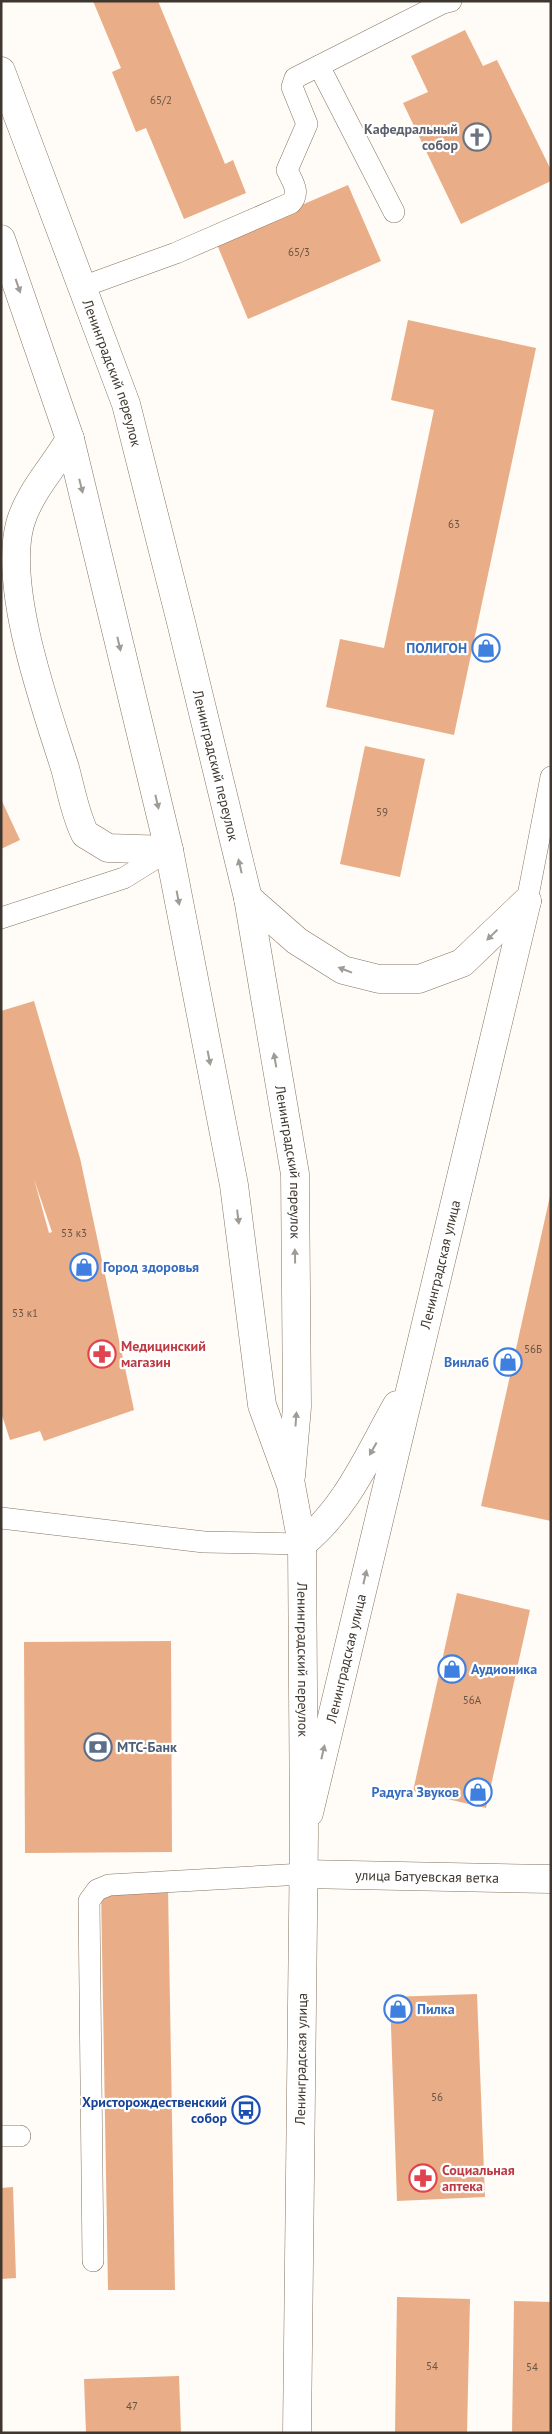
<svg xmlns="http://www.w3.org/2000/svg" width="552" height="2434" viewBox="0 0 552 2434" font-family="'PT Sans',sans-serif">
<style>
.building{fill:#e9ae87;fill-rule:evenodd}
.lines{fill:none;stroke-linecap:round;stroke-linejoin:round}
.service-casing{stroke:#867360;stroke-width:22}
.minor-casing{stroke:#867360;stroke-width:29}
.secondary-casing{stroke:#867360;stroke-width:29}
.service{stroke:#fff;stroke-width:21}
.minor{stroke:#fff;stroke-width:28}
.secondary{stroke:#fff;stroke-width:28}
.oneway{fill:#9f9b97}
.labels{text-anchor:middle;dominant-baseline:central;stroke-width:4.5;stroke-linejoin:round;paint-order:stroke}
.number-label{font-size:11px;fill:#6a5545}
.worship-label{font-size:14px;font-weight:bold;fill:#5b616d;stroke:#fff;text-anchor:end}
.street-label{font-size:14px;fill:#3f372f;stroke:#fff}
.shop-label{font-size:14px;font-weight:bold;fill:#366cbe;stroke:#fff;text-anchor:end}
.health-label{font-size:14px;font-weight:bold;fill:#be3a42;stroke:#fff;text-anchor:start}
.service-label{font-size:14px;font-weight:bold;fill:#4e5e75;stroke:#fff;text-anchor:start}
.transit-label{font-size:14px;font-weight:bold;fill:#164399;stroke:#fff;text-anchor:end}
</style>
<rect width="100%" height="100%" fill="#fffbf6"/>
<g class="building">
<path d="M93,1H158L225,164L233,160L246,193L184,219L146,128L136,132L112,72L121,68Z"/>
<path d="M465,30L483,66L497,60L551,170V181L461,224L403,103L428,92L411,56Z"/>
<path d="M348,185L381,261L248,319L216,242Z"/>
<path d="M408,320L536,348L454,735L326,707L340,639L384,648L434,410L391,400Z"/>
<path d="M365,746L425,759L400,877L340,864Z"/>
<path d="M1,799L20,840L1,849Z"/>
<path d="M34,1001L80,1158L134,1410L44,1441L40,1431L10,1440L1,1412V1011ZM34,1179L52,1232L49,1233Z"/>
<path d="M550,1196H551V1521L481,1506Z"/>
<path d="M457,1593L530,1610L486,1808L413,1791Z"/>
<path d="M171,1641L172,1852L25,1853L24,1642Z"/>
<path d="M168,1888L175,2290H108L101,1889Z"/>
<path d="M477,1994L485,2197L397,2201L390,1997Z"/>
<path d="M13,2187L16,2278L1,2279V2188Z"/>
<path d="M397,2297L470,2299L467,2433H395Z"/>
<path d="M514,2301L551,2302V2433H512Z"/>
<path d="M179,2376L181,2433H86L84,2379Z"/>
</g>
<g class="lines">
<g class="service-casing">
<g id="service">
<path d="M319,66L394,212"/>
<path d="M82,287L176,253L291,203C301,192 292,181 287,170L307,124L292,87L295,78L443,3L451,1"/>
<path d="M527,901L551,777"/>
<path d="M1,918L124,878L169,850"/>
<path d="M1,1518L204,1542L302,1544"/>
<path d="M1,2136H20"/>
<path d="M93,2261L89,1901L97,1890L109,1885L303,1874"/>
</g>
</g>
<g class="minor-casing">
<g id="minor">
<path d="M248,898L297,941L343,970L379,979H419L462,963L527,901"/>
<path d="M302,1544C347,1508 369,1454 397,1405"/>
<path id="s1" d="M309,1813L527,901"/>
<path id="s2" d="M303,1874L551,1879"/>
</g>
</g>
<g class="secondary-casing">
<g id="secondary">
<path id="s3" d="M1,71L126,404L181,622L248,898L295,1174L297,1407L291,1476"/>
<path id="s4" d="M1,239L70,439L169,850L234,1185L262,1405L291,1485L302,1544L304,1834L297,2433"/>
<path d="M70,439C54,467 29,492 20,524C3,588 45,705 65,768C71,790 75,814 85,834L108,848L169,850"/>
</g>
</g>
<use href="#service" class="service"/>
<use href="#minor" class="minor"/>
<use href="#secondary" class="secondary"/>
</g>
<defs><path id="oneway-solid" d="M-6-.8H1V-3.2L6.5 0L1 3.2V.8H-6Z" transform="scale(1.25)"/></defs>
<g class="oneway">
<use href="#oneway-solid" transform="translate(18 286) rotate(71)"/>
<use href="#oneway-solid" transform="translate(81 486) rotate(76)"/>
<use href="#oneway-solid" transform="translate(119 644) rotate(77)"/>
<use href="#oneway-solid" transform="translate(157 802) rotate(77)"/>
<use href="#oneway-solid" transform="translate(240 866) rotate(-103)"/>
<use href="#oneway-solid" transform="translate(178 898) rotate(79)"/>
<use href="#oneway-solid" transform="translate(492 935) rotate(136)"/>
<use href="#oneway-solid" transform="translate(345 970) rotate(-159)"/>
<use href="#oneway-solid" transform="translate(209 1058) rotate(79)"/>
<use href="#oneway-solid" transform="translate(275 1060) rotate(-100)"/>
<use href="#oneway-solid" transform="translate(238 1217) rotate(83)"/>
<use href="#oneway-solid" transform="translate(295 1256) rotate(-91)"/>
<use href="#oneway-solid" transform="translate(296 1419) rotate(-86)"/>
<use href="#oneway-solid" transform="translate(373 1449) rotate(119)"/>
<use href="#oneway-solid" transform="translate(365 1577) rotate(-77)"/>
<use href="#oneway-solid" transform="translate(323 1752) rotate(-77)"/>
</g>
<defs>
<g id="church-ring" transform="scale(1.4375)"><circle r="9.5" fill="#fff" stroke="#6b7280" stroke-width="1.5"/><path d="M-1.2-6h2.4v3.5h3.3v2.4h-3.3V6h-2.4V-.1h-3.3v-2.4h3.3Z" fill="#6b7280"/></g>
<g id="shop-ring" transform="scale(1.4375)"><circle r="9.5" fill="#fff" stroke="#3f7fe0" stroke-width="1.5"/><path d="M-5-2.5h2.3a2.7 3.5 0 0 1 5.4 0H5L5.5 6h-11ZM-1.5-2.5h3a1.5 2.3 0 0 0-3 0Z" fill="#3f7fe0"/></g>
<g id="pharmacy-ring" transform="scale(1.4375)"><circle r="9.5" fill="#fff" stroke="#e0444e" stroke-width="1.5"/><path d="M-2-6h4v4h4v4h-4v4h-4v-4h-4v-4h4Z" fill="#e0444e"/></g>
<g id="bank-ring" transform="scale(1.4375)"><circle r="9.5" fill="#fff" stroke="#5c6f8a" stroke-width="1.5"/><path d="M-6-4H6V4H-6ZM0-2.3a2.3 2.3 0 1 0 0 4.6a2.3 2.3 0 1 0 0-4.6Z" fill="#5c6f8a"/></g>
<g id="bus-ring" transform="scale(1.4375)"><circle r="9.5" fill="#fff" stroke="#1a4fb4" stroke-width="1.5"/><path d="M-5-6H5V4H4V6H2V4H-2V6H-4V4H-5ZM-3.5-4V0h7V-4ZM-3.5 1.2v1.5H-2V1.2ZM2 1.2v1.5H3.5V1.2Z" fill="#1a4fb4"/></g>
</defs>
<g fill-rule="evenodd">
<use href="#church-ring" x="477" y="137"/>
<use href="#shop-ring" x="486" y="648"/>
<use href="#shop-ring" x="84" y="1267"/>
<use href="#pharmacy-ring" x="102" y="1354"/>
<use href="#shop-ring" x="508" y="1362"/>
<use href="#shop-ring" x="452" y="1669"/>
<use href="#bank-ring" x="98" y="1747"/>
<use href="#shop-ring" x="478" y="1792"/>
<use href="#shop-ring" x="398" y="2009"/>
<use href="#bus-ring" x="246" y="2110"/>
<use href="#pharmacy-ring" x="423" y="2178"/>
</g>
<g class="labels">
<g class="number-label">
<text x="161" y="100">65/2</text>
<text x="299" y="252">65/3</text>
<text x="454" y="524">63</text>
<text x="382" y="812">59</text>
<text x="74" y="1233">53 к3</text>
<text x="25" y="1313">53 к1</text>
<text x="533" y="1349">56Б</text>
<text x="472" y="1700">56А</text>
<text x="437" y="2097">56</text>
<text x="432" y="2366">54</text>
<text x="532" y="2367">54</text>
<text x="132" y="2406">47</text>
</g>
<g class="worship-label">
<text x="458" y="129">Кафедральный<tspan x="458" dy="16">собор</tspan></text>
</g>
<g class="street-label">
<text stroke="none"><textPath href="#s3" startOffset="322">Ленинградский переулок</textPath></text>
<text stroke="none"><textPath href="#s3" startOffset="728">Ленинградский переулок</textPath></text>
<text stroke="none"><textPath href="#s3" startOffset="1132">Ленинградский переулок</textPath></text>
<text stroke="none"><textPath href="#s1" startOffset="564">Ленинградская улица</textPath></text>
<text stroke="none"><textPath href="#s4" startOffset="1458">Ленинградский переулок</textPath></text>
<text stroke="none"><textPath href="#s1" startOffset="159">Ленинградская улица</textPath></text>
<text stroke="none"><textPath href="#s2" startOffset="124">улица Батуевская ветка</textPath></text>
<text transform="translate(301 2059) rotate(-89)">Ленинградская улица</text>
</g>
<g class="shop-label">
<text x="467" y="648">ПОЛИГОН</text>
<text x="103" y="1267" text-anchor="start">Город здоровья</text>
<text x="489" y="1362">Винлаб</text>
<text x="471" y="1669" text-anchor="start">Аудионика</text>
<text x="459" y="1792">Радуга Звуков</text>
<text x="417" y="2009" text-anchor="start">Пилка</text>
</g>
<g class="health-label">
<text x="121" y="1346">Медицинский<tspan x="121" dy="16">магазин</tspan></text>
<text x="442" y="2170">Социальная<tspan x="442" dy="16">аптека</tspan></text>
</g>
<g class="service-label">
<text x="117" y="1747">МТС-Банк</text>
</g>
<g class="transit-label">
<text x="227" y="2102">Христорождественский<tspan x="227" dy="16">собор</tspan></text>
</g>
</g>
<rect width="552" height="2434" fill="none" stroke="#3f372f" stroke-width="5"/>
</svg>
